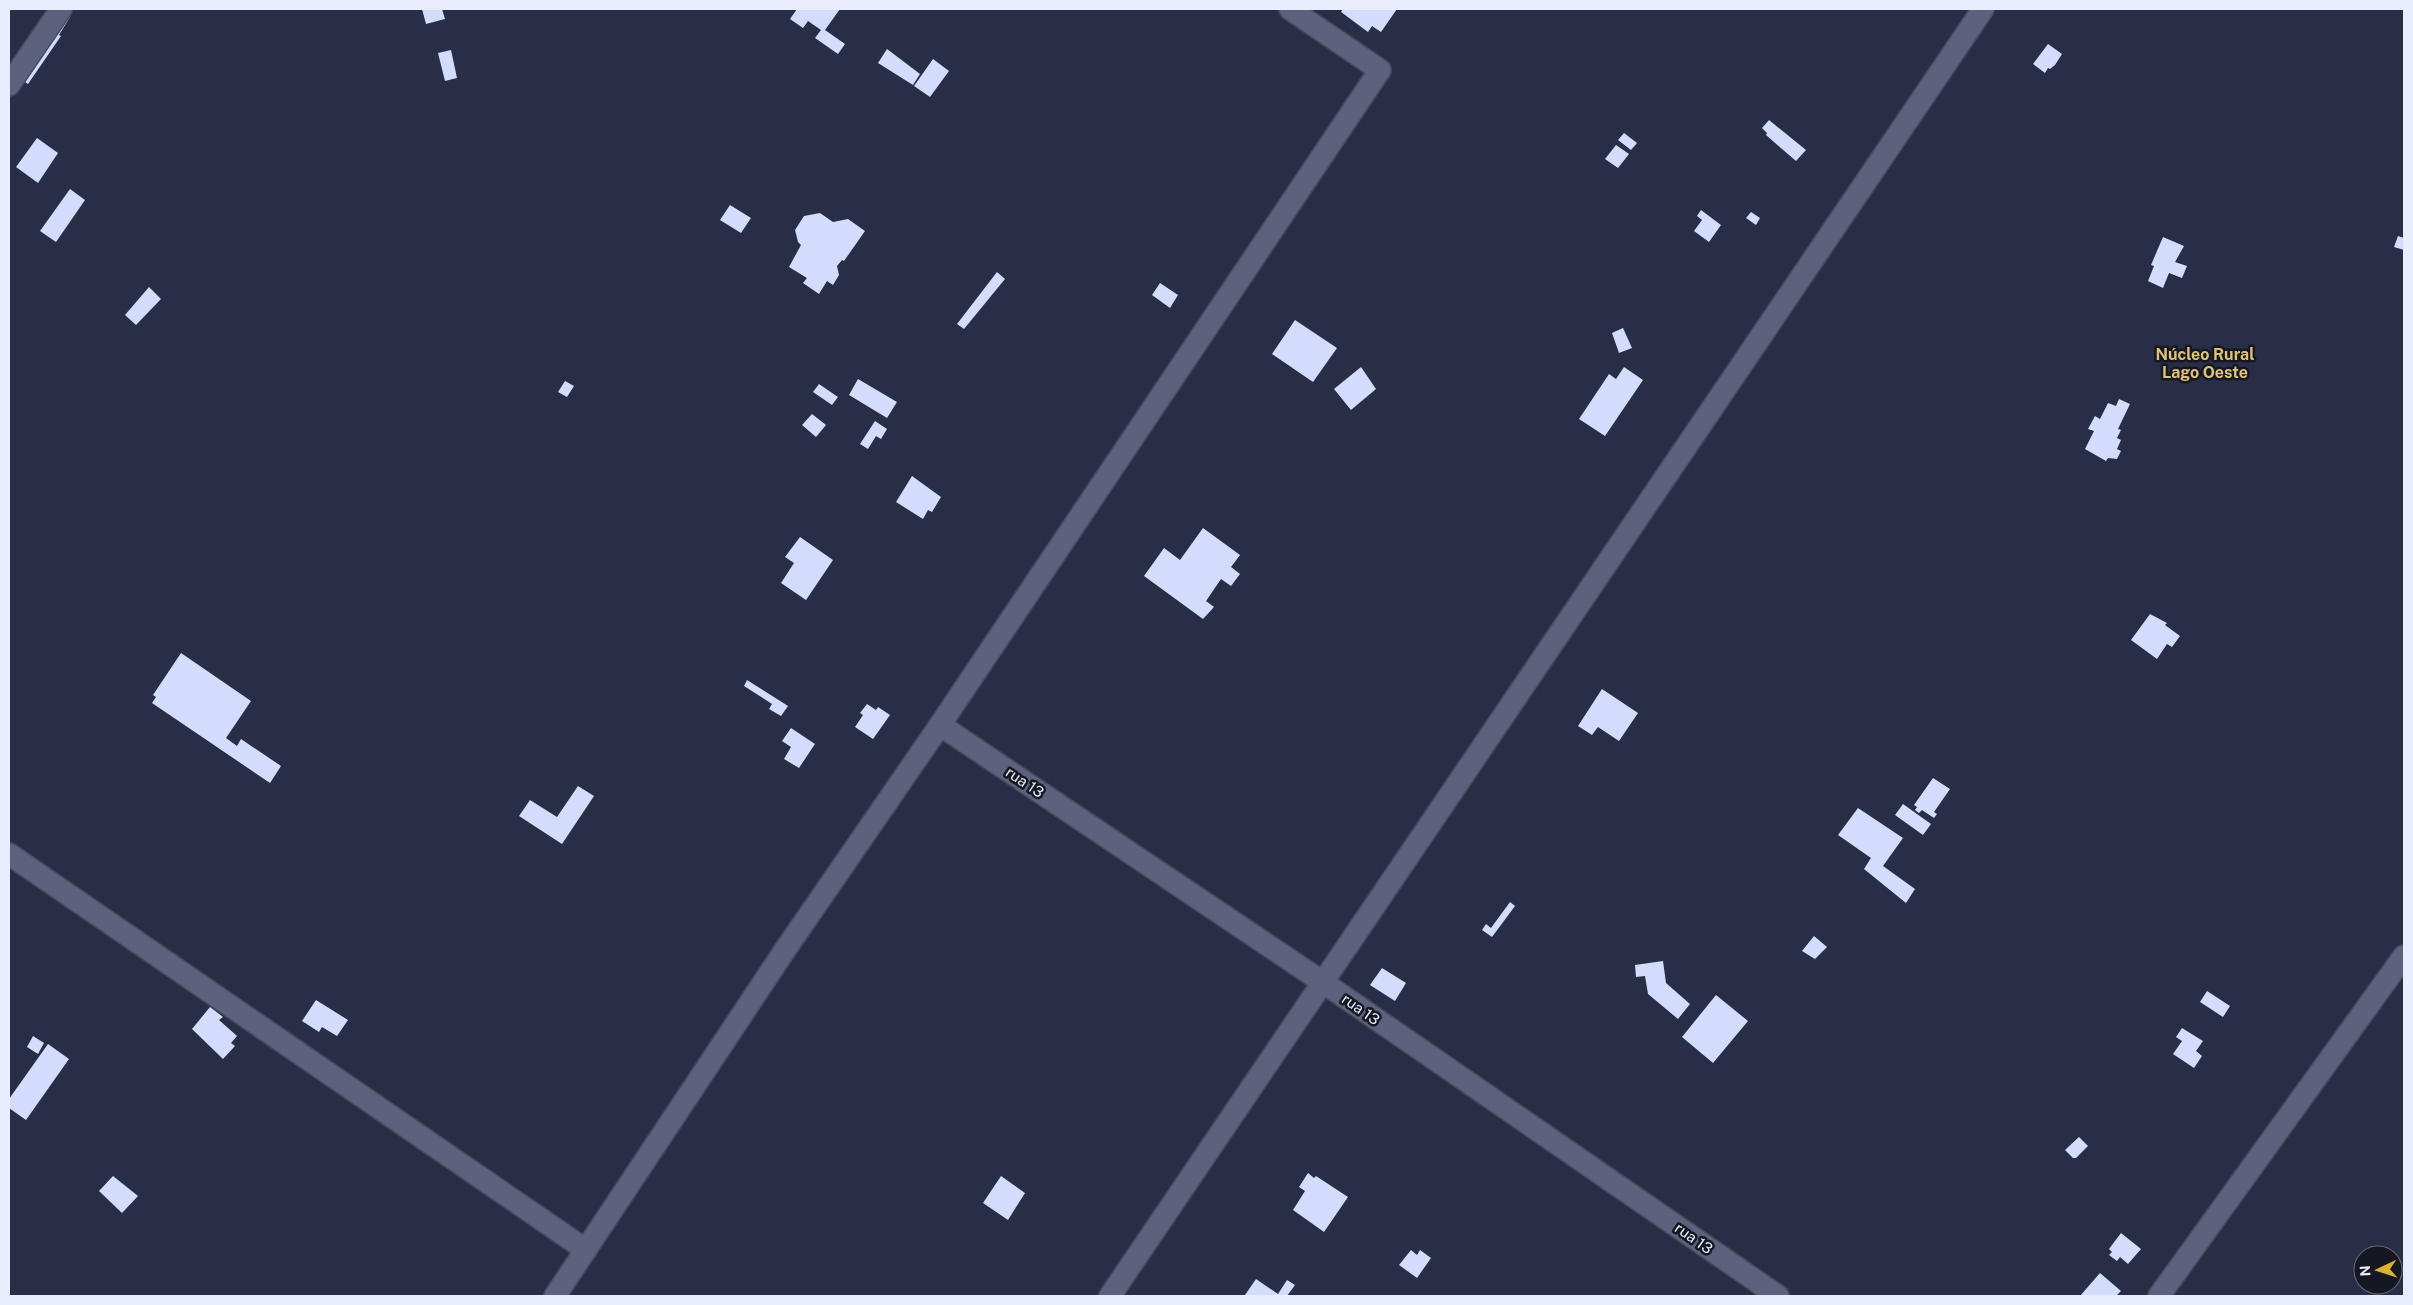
<svg xmlns="http://www.w3.org/2000/svg" width="2413" height="1305" viewBox="0 0 2413 1305" font-family="'Public Sans',sans-serif">
<style>
.building{fill:#d4dcfe}
.lines{fill:none;stroke-linecap:round;stroke-linejoin:round}
.minor-casing{stroke:#464a5e;stroke-width:24}
.minor{stroke:#5c627e;stroke-width:21}
.labels{text-anchor:middle;dominant-baseline:central;stroke-width:5;stroke-linejoin:round;paint-order:stroke}
.street-label{font-size:15px;fill:#e9edfd;stroke:#151722}
.neighbourhood-label{font-size:16px;font-weight:bold;fill:#e0c277;stroke:#151722}
</style>
<rect width="100%" height="100%" fill="#292e47"/>
<g class="building">
<path d="M422,9H442L445,19L426,24Z"/>
<path d="M797,9H840L825,30L845,44L838,54L815,38L821,30L808,21L803,28L790,19Z"/>
<path d="M1343,9H1397L1381,32L1372,26L1368,32L1341,12Z"/>
<path d="M63,12L70,17L59,35L61,36L28,84L18,77Z"/>
<path d="M2048,44L2062,54L2055,65L2050,69L2048,68L2045,73L2033,64Z"/>
<path d="M887,49L920,74L913,85L878,63Z"/>
<path d="M451,50L457,78L445,81L438,53Z"/>
<path d="M933,59L949,71L930,97L914,86Z"/>
<path d="M1769,120L1806,150L1796,161L1766,135L1767,133L1762,128Z"/>
<path d="M1624,133L1637,143L1631,150L1618,140Z"/>
<path d="M37,138L58,153L38,183L16,167Z"/>
<path d="M1616,145L1629,154L1618,168L1605,159Z"/>
<path d="M70,189L85,200L56,242L40,231Z"/>
<path d="M730,205L751,218L741,233L720,220Z"/>
<path d="M1701,210L1721,225L1709,242L1694,231L1702,220L1697,216Z"/>
<path d="M1751,212L1760,218L1756,225L1746,218Z"/>
<path d="M820,213L833,222L848,219L865,231L844,261L842,260L837,266L839,275L833,285L827,281L819,294L803,283L807,278L789,267L801,245L798,242L795,230L804,216Z"/>
<path d="M2398,236L2404,238V250L2394,247Z"/>
<path d="M2163,237L2184,246L2175,262L2187,266L2182,278L2169,273L2163,288L2148,281L2154,266L2151,265Z"/>
<path d="M997,272L1005,279L964,329L957,324Z"/>
<path d="M1160,283L1178,295L1170,308L1152,295Z"/>
<path d="M149,287L161,299L136,325L125,315Z"/>
<path d="M1295,320L1337,348L1313,382L1272,354Z"/>
<path d="M1623,328L1632,348L1619,353L1612,333Z"/>
<path d="M1361,367L1376,389L1351,410L1334,389Z"/>
<path d="M1624,367L1643,380L1605,436L1579,419L1609,374L1616,379Z"/>
<path d="M858,379L897,402L887,418L849,395Z"/>
<path d="M565,381L574,386L567,397L558,392Z"/>
<path d="M819,384L838,397L832,405L813,392Z"/>
<path d="M2119,399L2130,404L2118,429L2121,430L2117,438L2121,440L2117,449L2121,451L2117,459L2108,458L2106,461L2085,449L2094,431L2088,429L2095,416L2100,419L2108,403L2116,406Z"/>
<path d="M812,414L826,425L816,437L802,425Z"/>
<path d="M875,421L887,429L881,439L876,436L868,449L860,444Z"/>
<path d="M912,476L941,497L932,512L928,510L923,519L896,502Z"/>
<path d="M1203,528L1240,555L1231,567L1240,574L1231,586L1221,579L1206,601L1214,607L1203,619L1144,576L1164,548L1180,560Z"/>
<path d="M800,537L833,560L806,600L781,583L794,563L785,557Z"/>
<path d="M2150,614L2167,623L2165,625L2180,636L2172,647L2167,644L2157,659L2131,640Z"/>
<path d="M181,653L251,701L226,738L237,746L241,739L281,766L270,783L152,703L156,697L153,695Z"/>
<path d="M747,680L788,706L781,716L769,709L772,704L744,686Z"/>
<path d="M1602,689L1638,713L1619,741L1598,727L1592,735L1578,726Z"/>
<path d="M867,704L876,710L878,707L890,715L873,739L855,727L863,715L860,713Z"/>
<path d="M791,728L815,744L799,768L784,759L791,747L782,741Z"/>
<path d="M1933,778L1950,789L1934,812L1937,814L1934,818L1922,810L1919,813L1915,810L1917,807L1914,805Z"/>
<path d="M578,786L594,796L562,844L519,816L530,800L557,817Z"/>
<path d="M1903,804L1931,824L1923,835L1895,815Z"/>
<path d="M1858,808L1903,838L1883,866L1915,889L1906,903L1864,869L1871,858L1838,835Z"/>
<path d="M1510,902L1515,906L1492,937L1482,930L1486,924L1491,928Z"/>
<path d="M1814,936L1827,947L1815,959L1802,951Z"/>
<path d="M1663,961L1666,983L1690,1004L1678,1019L1648,994L1645,976L1636,977L1635,965Z"/>
<path d="M1382,968L1406,983L1395,1001L1370,985Z"/>
<path d="M2207,991L2230,1006L2223,1017L2200,1002Z"/>
<path d="M1716,995L1748,1021L1713,1063L1682,1037Z"/>
<path d="M316,1000L348,1020L337,1036L322,1027L319,1032L302,1021Z"/>
<path d="M210,1007L223,1017L219,1020L237,1036L231,1043L235,1046L223,1059L192,1029Z"/>
<path d="M2182,1028L2203,1041L2196,1051L2202,1056L2194,1068L2173,1054L2182,1041L2176,1037Z"/>
<path d="M33,1036L44,1043L38,1054L27,1047Z"/>
<path d="M48,1044L69,1059L26,1120L9,1108V1099Z"/>
<path d="M2079,1137L2088,1146L2076,1158H2073L2065,1150Z"/>
<path d="M1308,1173L1314,1178L1316,1176L1348,1197L1324,1232L1293,1210L1305,1191L1299,1187Z"/>
<path d="M113,1176L138,1196L122,1213L99,1191Z"/>
<path d="M1001,1176L1025,1193L1008,1220L983,1203Z"/>
<path d="M2121,1233L2141,1249L2128,1264L2120,1257L2117,1261L2109,1255L2112,1252L2109,1249Z"/>
<path d="M1411,1250L1417,1255L1420,1250L1431,1258L1417,1278L1399,1265Z"/>
<path d="M2100,1273L2121,1291L2116,1296H2080Z"/>
<path d="M1256,1279L1278,1294L1287,1280L1295,1285L1287,1296H1246L1245,1295Z"/>
</g>
<g class="lines">
<g class="minor-casing">
<g id="minor">
<path d="M9,85L61,9"/>
<path d="M940,725L1324,983L1778,1296"/>
<path d="M9,854L586,1250"/>
<path d="M555,1296L785,950L940,725L1380,70L1290,9"/>
<path d="M1110,1296L1983,9"/>
<path d="M2159,1296L2404,956"/>
</g>
</g>
<use href="#minor" class="minor"/>
</g>
<g class="labels">
<g class="street-label">
<text transform="translate(1025 782) rotate(34)">rua 13</text>
<text transform="translate(1361 1009) rotate(35)">rua 13</text>
<text transform="translate(1694 1238) rotate(35)">rua 13</text>
</g>
<g class="neighbourhood-label">
<text x="2205" y="354">Núcleo Rural<tspan x="2205" dy="18">Lago Oeste</tspan></text>
</g>
</g>
<rect width="2413" height="1305" fill="none" stroke="#e9edfd" stroke-width="20"/>
<g transform="translate(2378 1270) rotate(266)"><circle r="24" fill="#151722" stroke="#6a6d7a"/>
<path d="M0-4L9 19L0 12L-9 19Z" fill="#ddb133"/>
<text y="-8" font-size="14" font-weight="bold" text-anchor="middle" fill="#e9edfd">N</text>
</g>
</svg>
